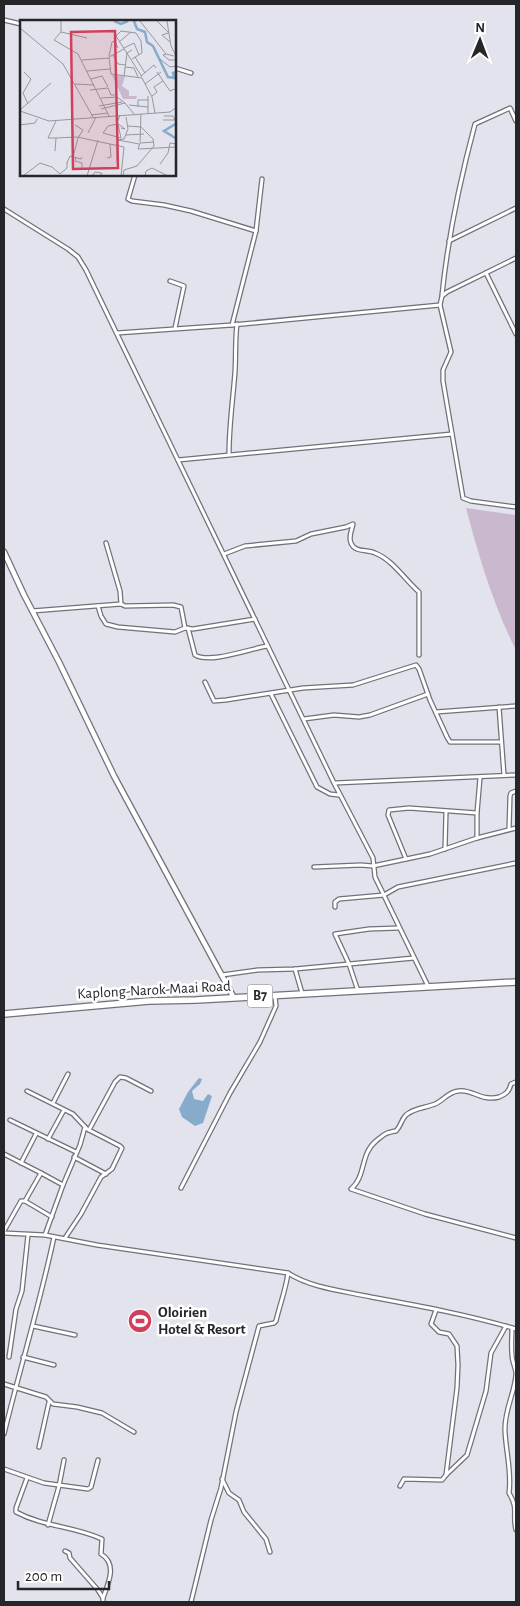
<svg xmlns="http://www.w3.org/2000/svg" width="520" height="1606" viewBox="0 0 520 1606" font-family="'Alegreya Sans',sans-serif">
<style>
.green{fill:#cab8cf}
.water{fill:#87abcb}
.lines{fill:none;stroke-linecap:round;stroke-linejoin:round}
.street-casing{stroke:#71717a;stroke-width:5.5}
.secondary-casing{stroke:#71717a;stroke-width:7}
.highway-casing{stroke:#71717a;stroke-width:8}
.street{stroke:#fff;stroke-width:3}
.secondary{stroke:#fff;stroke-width:4.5}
.highway{stroke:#fff;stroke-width:5.5}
.labels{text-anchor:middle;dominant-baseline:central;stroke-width:5;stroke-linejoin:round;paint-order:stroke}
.shield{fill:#fff;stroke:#67676a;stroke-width:1}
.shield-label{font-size:14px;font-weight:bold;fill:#26262a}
.street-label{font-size:15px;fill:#26262a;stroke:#fff}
.poi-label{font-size:15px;font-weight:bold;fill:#26262a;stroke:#fff;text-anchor:start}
.inset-river{fill:none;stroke:#87abcb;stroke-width:2.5}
.inset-road{fill:none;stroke:#97979e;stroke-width:1}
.view{fill:#d0405d;fill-opacity:0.15;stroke:#d0405d;stroke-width:2.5}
.inset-edge{fill:none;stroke:#26262a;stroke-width:2.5}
</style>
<rect width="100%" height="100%" fill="#e2e3ec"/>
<path class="green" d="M466,508L516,515V650C493,605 479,557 466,508Z"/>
<path class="water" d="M199,1078L202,1079L200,1084L192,1091L194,1099L203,1101L208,1094L212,1096L203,1123L195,1126L182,1117L179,1109L188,1092Z"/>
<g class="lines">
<g class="street-casing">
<g id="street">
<path d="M4,20L21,24"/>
<path d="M175,68L191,73"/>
<path d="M135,175L128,199L132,201L164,205L191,211L256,231"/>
<path d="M4,209L68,249L78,257L86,270L334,783L373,858L375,877L428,986"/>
<path d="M449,241L516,208"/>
<path d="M516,258L447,292L442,296L440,305L451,352L443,370V381L463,498L471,501L516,507"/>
<path d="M486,273L516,334"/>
<path d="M170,281L184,286L175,328"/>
<path d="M442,295C448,237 460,180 475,124L510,108L516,121"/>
<path d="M232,325L256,231L262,179"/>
<path d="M117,333L232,325L440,305"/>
<path d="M229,454C229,426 233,399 235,372C236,356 235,340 237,324"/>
<path d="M178,460L452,434"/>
<path d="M106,543L120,591L121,604"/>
<path d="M224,554L245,546L296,541L311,534L346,527L353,524C352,530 348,537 351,543C355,553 367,549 375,553C393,560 405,580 419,592V655"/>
<path d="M98,606L101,616L106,624L118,627L175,632L185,628"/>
<path d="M32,611L121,604L125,606L173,605L181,607L185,628L193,629L255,619"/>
<path d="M188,628L195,655C210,664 249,649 267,646"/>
<path d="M205,682L214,701L226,700L303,688L353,685L416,665L419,669L430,700L447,737L450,742H501"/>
<path d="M271,694L317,787L330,794L339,795"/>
<path d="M499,707L504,775"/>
<path d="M436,712L516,706"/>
<path d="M304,719L334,715L359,717L370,715L428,694"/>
<path d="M335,783L516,775"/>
<path d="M509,829L510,796L511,793L516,791"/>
<path d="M477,838V813L480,778"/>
<path d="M445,849L446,812"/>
<path d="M406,859L388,815L389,810L409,808L477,813"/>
<path d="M314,867L361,865L373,866L430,854L477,838L516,828"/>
<path d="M335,907V902L339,899L384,895L398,887L516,863"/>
<path d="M295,969L302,993"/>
<path d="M222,975L258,970L295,969L414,958"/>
<path d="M358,991L349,964L335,934L369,929L399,928"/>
<path d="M516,1082L511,1084C509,1092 506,1094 499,1097C481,1102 471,1088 458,1091C448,1092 443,1101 435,1104C425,1108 414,1108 406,1115C401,1120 401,1126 396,1131C384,1133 385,1134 376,1141C360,1154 366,1177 351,1189L425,1214L516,1238"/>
<path d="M27,1091L73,1114L87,1129L120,1146L122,1148L112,1169L101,1177L81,1214L65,1238"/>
<path d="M53,1103L68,1074"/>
<path d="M10,1120L76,1152"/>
<path d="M89,1130L115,1082L120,1077L126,1078L151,1091"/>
<path d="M48,1139L64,1110"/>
<path d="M4,1154L41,1173L25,1201H21L4,1231"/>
<path d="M74,1157L106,1174"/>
<path d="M21,1163L36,1134"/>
<path d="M41,1173L63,1185"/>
<path d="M181,1188L230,1093L260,1042L276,1006L275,996"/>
<path d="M25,1201L52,1217"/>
<path d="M4,1233L45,1235L97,1245L288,1273C311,1288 344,1291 371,1297C420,1306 469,1315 516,1329"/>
<path d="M45,1235L63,1185L80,1145L85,1127"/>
<path d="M33,1326L75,1335"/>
<path d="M512,1328C512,1337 511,1346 512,1355C512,1362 516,1368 516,1374C515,1393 504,1410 505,1431C506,1453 512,1472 509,1493C519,1509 512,1514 516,1530"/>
<path d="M9,1357L16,1309L22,1291L28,1235"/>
<path d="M23,1357L54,1365"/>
<path d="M4,1384L46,1397L53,1404L77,1407L102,1413L134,1432"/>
<path d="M4,1434C20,1368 40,1303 54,1237"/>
<path d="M39,1447L49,1402"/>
<path d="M4,1469L44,1483L88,1489L91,1487L98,1460"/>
<path d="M446,1475L467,1455L486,1391L491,1353L506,1326"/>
<path d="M27,1478L16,1508V1512C44,1527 74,1526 102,1539L101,1554C118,1564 108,1584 103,1598"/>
<path d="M222,1479L229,1493L239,1500L244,1512L266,1539L270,1552"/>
<path d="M400,1486L404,1479L442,1480L446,1475L457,1388L458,1365L457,1346L449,1334L439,1332L431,1324L436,1310"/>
<path d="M48,1525L59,1486L64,1460"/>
<path d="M65,1551L69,1553L70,1558L98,1590L103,1598V1602"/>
<path d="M191,1602L211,1520L221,1488L236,1412L259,1326L274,1323L276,1321C280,1304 286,1289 288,1273"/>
</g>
</g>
<g class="secondary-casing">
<path id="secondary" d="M4,552L24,595L59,662L114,776L234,998"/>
</g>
<g class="highway-casing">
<path id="highway" d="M4,1014L149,1001L196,1000L516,982"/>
</g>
<use href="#street" class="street"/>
<use href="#secondary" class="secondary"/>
<use href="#highway" class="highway"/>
</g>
<defs>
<g id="stadium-disc" transform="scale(1.25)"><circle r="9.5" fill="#d0405d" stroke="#fff"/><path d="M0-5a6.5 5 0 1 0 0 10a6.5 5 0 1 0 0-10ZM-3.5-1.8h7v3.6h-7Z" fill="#fff"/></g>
</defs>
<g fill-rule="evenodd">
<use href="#stadium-disc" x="140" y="1321"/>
</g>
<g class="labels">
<rect class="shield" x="247.5" y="984.5" width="25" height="23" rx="4"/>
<g class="shield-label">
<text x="260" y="996">B7</text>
</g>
<g class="street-label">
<text transform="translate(154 990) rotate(-3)">Kaplong-Narok-Maai Road</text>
</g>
<g class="poi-label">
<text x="158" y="1312">Oloirien<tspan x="158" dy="17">Hotel &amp; Resort</tspan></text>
</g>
</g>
<g transform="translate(20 20)">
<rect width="156" height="156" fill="#e2e3ec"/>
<path d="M92,55L105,56L102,66L109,71V76H117L116,79H103Z" fill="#cab8cf"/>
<path class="inset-river" d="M94,1L101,4L108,1M114,1L117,9L125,12L127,22L133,26L148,57L154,58L153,53L157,52M157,103L144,111L157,119"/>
<path class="inset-road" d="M41,1V12L34,20L58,34L89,96M120,1L146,34L154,36M137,1L149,13M147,1L151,26L157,38M0,8L43,44L73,97M41,12L67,18M148,13L142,15L150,22M99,22L111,12M104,28L114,23L119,35M104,29L89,37L91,54L122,58L132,77L135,93M146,34L143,35L149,40H157M93,35L98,44L106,45M89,36L92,22L95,21L98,28M115,37L125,53M112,39L122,33L121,21L116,13L101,11L96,16L122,57M140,39L150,47L157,46M62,40L89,38M105,47L114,48L118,57M67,51L90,49M4,52L11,59L3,73L8,84M137,52L150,71L157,68M104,56L107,33L112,30M121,56L134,45L136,48M71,59L82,56L88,67M55,64L74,65M125,64L141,52M70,70L88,68L91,75H95M132,76L137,72L134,67L143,61M81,78L97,77L105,83M109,85L128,87M79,86L102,82M118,87V80H128M81,89L105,83L114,94M0,90L31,63M0,91L29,101L150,92L157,87M128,93V76M71,95L88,93M100,95L97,103L105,109L101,108M143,100H155L153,96H144M98,104L101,118L83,113L88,106ZM0,105L15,103L17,99M55,105L63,110L58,118M68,113L76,97M106,115L124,114M36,118L57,117L104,127L101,156M97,120L104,119L108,109L106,97M98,120L119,124M120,122L121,94M134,122L120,123L118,129L157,127M97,125V142M35,131L36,118H28L36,101M53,137L58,118M56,138L55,141L62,143V148M87,138L91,137L90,124M47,143L50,136L61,139L62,137M140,144L148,133L150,123L157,124M3,156L20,143L32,147L40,154L47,148V142M67,156L78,120M72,156L75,152L82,153L80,156M103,156L104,150L117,146L134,126L133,119L121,107L108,106M125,156L126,151L132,148L148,156"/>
<path class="view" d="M95,11L98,148L53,149L51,12Z"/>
<rect width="156" height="156" class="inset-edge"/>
</g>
<rect width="520" height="1606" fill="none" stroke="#26262a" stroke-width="10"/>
<g transform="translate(480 40) rotate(1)" stroke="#ffffff" stroke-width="4" paint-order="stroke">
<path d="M0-4L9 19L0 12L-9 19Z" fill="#26262a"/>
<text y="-8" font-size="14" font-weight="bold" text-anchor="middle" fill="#26262a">N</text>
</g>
<path d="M18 1581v8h91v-8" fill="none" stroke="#26262a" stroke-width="2.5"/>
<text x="25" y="1581" font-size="15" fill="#26262a" stroke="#ffffff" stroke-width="4" paint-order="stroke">200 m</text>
</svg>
